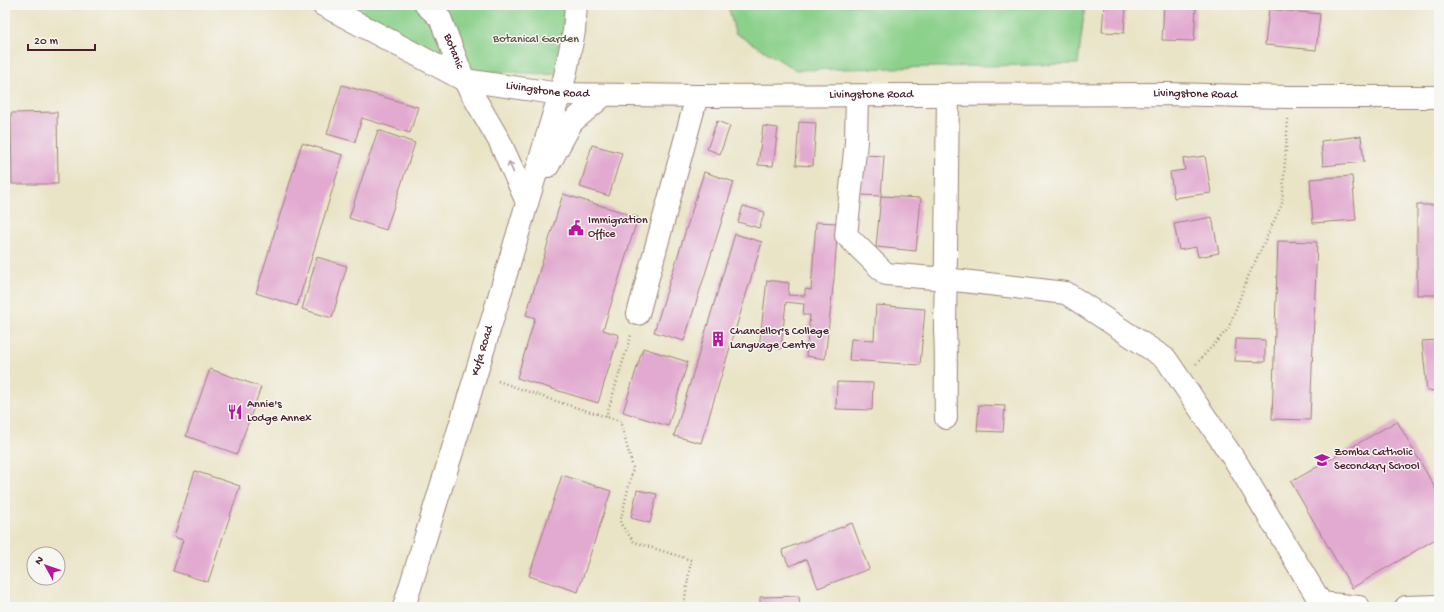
<svg xmlns="http://www.w3.org/2000/svg" width="1444" height="612" viewBox="0 0 1444 612" font-family="'Gochi Hand',sans-serif">
<style>
.green{fill:#8bd08b;stroke:#6a785b}
.building{fill:#e2aad0}
.lines{fill:none;stroke-linecap:round;stroke-linejoin:round}
.minor-casing{stroke:#9a8279;stroke-width:24}
.path{stroke:#9a8279;stroke-width:2.5;stroke-dasharray:1 3;stroke-linecap:butt}
.minor{stroke:#fff;stroke-width:22}
.oneway{stroke:#ae9aa0}
.labels{text-anchor:middle;dominant-baseline:central;stroke-width:3;stroke-linejoin:round;paint-order:stroke}
.park-label{font-size:12px;fill:#5e5448;stroke:#f6f6f2}
.street-label{font-size:12px;fill:#4a1f2b;stroke:#f6f6f2}
.poi-label{font-size:12px;fill:#4a1f2b;stroke:#f6f6f2;text-anchor:start}
</style>
<rect width="100%" height="100%" fill="#f6f6f2"/>
<filter id="ink" filterUnits="userSpaceOnUse"><feTurbulence type="fractalNoise" baseFrequency=".025" numOctaves="2"/><feDisplacementMap in="SourceGraphic" scale="8" xChannelSelector="R" yChannelSelector="G"/><feConvolveMatrix kernelMatrix="1 2 1 2 8 2 1 2 1" color-interpolation-filters="sRGB"/></filter>
<filter id="wash" filterUnits="userSpaceOnUse"><feTurbulence type="fractalNoise" baseFrequency=".012" numOctaves="4" result="noise"/><feDisplacementMap in="SourceGraphic" scale="16" xChannelSelector="R" yChannelSelector="G"/><feGaussianBlur stdDeviation="0.9" result="paint"/><feColorMatrix in="noise" values="0 0 0 0 0 0 0 0 0 0 0 0 0 0 0 0 0 1.4 0 .05"/><feComposite in="paint" operator="in"/></filter>
<g filter="url(#wash)">
<rect width="100%" height="100%" fill="#eae4c7"/>
<g class="green">
<path d="M317,5H573L563,75L427,68Z"/>
<path d="M728,5H1085L1078,64L796,70L735,33Z"/>
</g>
<g id="blocks">
<g class="building">
<path d="M1104,5H1126L1124,33L1102,32Z"/>
<path d="M1164,5H1196L1194,41L1162,40Z"/>
<path d="M1269,9L1320,14L1316,50L1265,45Z"/>
<path d="M342,85L418,107L410,133L362,118L355,142L327,134Z"/>
<path d="M57,112L58,184H12L11,113Z"/>
<path d="M717,121L730,126L720,154L707,149Z"/>
<path d="M799,122L816,123L813,166L796,165Z"/>
<path d="M763,126L778,128L773,166L758,165Z"/>
<path d="M378,130L415,143L386,230L349,218Z"/>
<path d="M1361,136L1364,162L1323,166L1321,141Z"/>
<path d="M302,143L343,155L297,306L256,293Z"/>
<path d="M592,145L622,153L609,196L580,187Z"/>
<path d="M864,155L884,156L881,196L861,195Z"/>
<path d="M1205,156L1211,193L1174,198L1170,172L1185,170L1183,159Z"/>
<path d="M704,172L734,182L684,341L654,332Z"/>
<path d="M1352,176L1356,220L1313,223L1310,179Z"/>
<path d="M563,194L638,217L603,330L619,335L598,403L517,378L535,318L526,315Z"/>
<path d="M881,196L921,198L916,251L876,247Z"/>
<rect x="1417" y="205" width="22" height="90"/>
<path d="M743,206L765,212L759,228L738,222Z"/>
<path d="M1212,217L1219,253L1198,257L1196,247L1179,250L1174,224Z"/>
<path d="M816,222L838,223L834,278L825,359L806,356L810,315H803L804,304L786,302L781,349L759,347L767,280L789,283L788,295L805,296V289L811,290Z"/>
<path d="M735,234L762,242L701,443L674,436Z"/>
<path d="M1278,241L1317,242L1310,420L1272,419Z"/>
<path d="M317,257L347,266L332,318L302,309Z"/>
<path d="M876,305L925,309L920,365L849,360L851,339L874,340Z"/>
<path d="M1236,339L1265,340V362L1235,361Z"/>
<path d="M1439,340V390L1427,391L1422,341Z"/>
<path d="M643,348L688,362L668,426L623,412Z"/>
<path d="M210,369L261,387L237,454L186,436Z"/>
<path d="M837,382L873,383L872,410L836,409Z"/>
<path d="M979,405L1005,406L1003,432L977,431Z"/>
<path d="M1397,421L1439,495V537L1352,588L1291,482Z"/>
<path d="M195,471L240,486L208,582L173,571L183,540L174,537Z"/>
<path d="M562,475L611,491L578,592L529,576Z"/>
<path d="M637,490L657,494L650,523L631,518Z"/>
<path d="M852,523L869,569L818,588L807,559L789,566L782,550Z"/>
<path d="M799,596L800,607H760V597Z"/>
</g>
</g>
</g>
<g filter="url(#ink)">
<use href="#blocks" fill-opacity="0" stroke="#9a8279" stroke-width="1"/>
<g class="lines">
<g class="minor-casing">
<g id="minor">
<path id="s1" d="M323,5L464,80L560,94L697,96L1168,94L1290,97H1439"/>
<path id="s2" d="M426,5L440,18L464,80L500,142L527,202"/>
<path d="M857,96L856,142L846,235L886,274L946,279L1066,293L1166,359L1238,465L1321,603L1359,607"/>
<path d="M548,166L572,122L604,95"/>
<path d="M638,314L697,96"/>
<path d="M946,418C945,389 947,360 945,331L948,94"/>
<path id="s3" d="M404,607L476,374L565,76L574,31L576,5"/>
<path d="M1406,607L1439,606"/>
</g>
</g>
<g class="path">
<path d="M1196,364L1228,329L1248,277L1282,204L1288,119"/>
<path d="M498,381L552,400L620,421L633,468L620,523L634,542L691,560L684,604L685,607"/>
<path d="M606,417L631,335"/>
</g>
<use href="#minor" class="minor"/>
</g>
<defs><path id="oneway-shaft" d="M-6 0H5M1.5-3L5.5 0L1.5 3" fill="none" stroke-width="1.6" stroke-linecap="round" stroke-linejoin="round"/></defs>
<use class="oneway" href="#oneway-shaft" transform="translate(511 167) rotate(-114)"/>
</g>
<defs>
<g id="civic-bare" transform="scale(1.2)"><path d="M-.6-6.5H3V-4.5H.6V-3L4-1V1h2V6H-6V1h2V-1L-.6-3ZM-1.2 2.5V6h2.4V2.5Z" fill="#b5179e" stroke="#f6f6f2" stroke-width="2.5" paint-order="stroke"/></g>
<g id="building-bare" transform="scale(1.2)"><path d="M-4-6H4V6H1V3H-1V6H-4ZM-2.5-4.3h1.7v1.8h-1.7ZM.8-4.3h1.7v1.8H.8ZM-2.5-1h1.7V.8h-1.7ZM.8-1h1.7V.8H.8Z" fill="#b5179e" stroke="#f6f6f2" stroke-width="2.5" paint-order="stroke"/></g>
<g id="restaurant-bare" transform="scale(1.2)"><path d="M-5-6h1v4h1v-4h1v4h1v-4h1v5L-1.5 .5V6h-2V.5L-5-1ZM5-6V6H3V1.5H1.5Q1.5-4 5-6Z" fill="#b5179e" stroke="#f6f6f2" stroke-width="2.5" paint-order="stroke"/></g>
<g id="school-bare" transform="scale(1.2)"><path d="M0-5L7-2L0 1L-7-2ZM-4 1L0 2.5L4 1V4Q0 6-4 4Z" fill="#b5179e" stroke="#f6f6f2" stroke-width="2.5" paint-order="stroke"/></g>
</defs>
<g fill-rule="evenodd">
<use href="#civic-bare" x="576" y="228"/>
<use href="#building-bare" x="718" y="339"/>
<use href="#restaurant-bare" x="235" y="412"/>
<use href="#school-bare" x="1322" y="460"/>
</g>
<g class="labels">
<g class="park-label">
<text x="536" y="40">Botanical Garden</text>
</g>
<g class="street-label">
<text stroke="none"><textPath href="#s2" startOffset="55">Botanic</textPath></text>
<text stroke="none"><textPath href="#s1" startOffset="244">Livingstone Road</textPath></text>
<text stroke="none"><textPath href="#s1" startOffset="568">Livingstone Road</textPath></text>
<text stroke="none"><textPath href="#s1" startOffset="892">Livingstone Road</textPath></text>
<text stroke="none"><textPath href="#s3" startOffset="268">Kufa Road</textPath></text>
</g>
<g class="poi-label">
<text x="588" y="221">Immigration<tspan x="588" dy="14">Office</tspan></text>
<text x="730" y="332">Chancellor's College<tspan x="730" dy="14">Language Centre</tspan></text>
<text x="247" y="405">Annie's<tspan x="247" dy="14">Lodge Annex</tspan></text>
<text x="1334" y="453">Zomba Catholic<tspan x="1334" dy="14">Secondary School</tspan></text>
</g>
</g>
<rect width="1444" height="612" fill="none" stroke="#f6f6f2" stroke-width="20"/>
<g transform="translate(46 566) rotate(310)"><circle r="19" fill="#f6f6f2" stroke="#b1a0a2"/>
<path d="M0-3L7 15L0 10L-7 15Z" fill="#b5179e"/>
<text y="-6" font-size="11" font-weight="bold" text-anchor="middle" fill="#4a1f2b">N</text>
</g>
<path d="M28 44v6h67v-6" fill="none" stroke="#4a1f2b" stroke-width="2"/>
<text x="34" y="44" font-size="12" fill="#4a1f2b" stroke="#f6f6f2" stroke-width="3" paint-order="stroke">20 m</text>
</svg>
